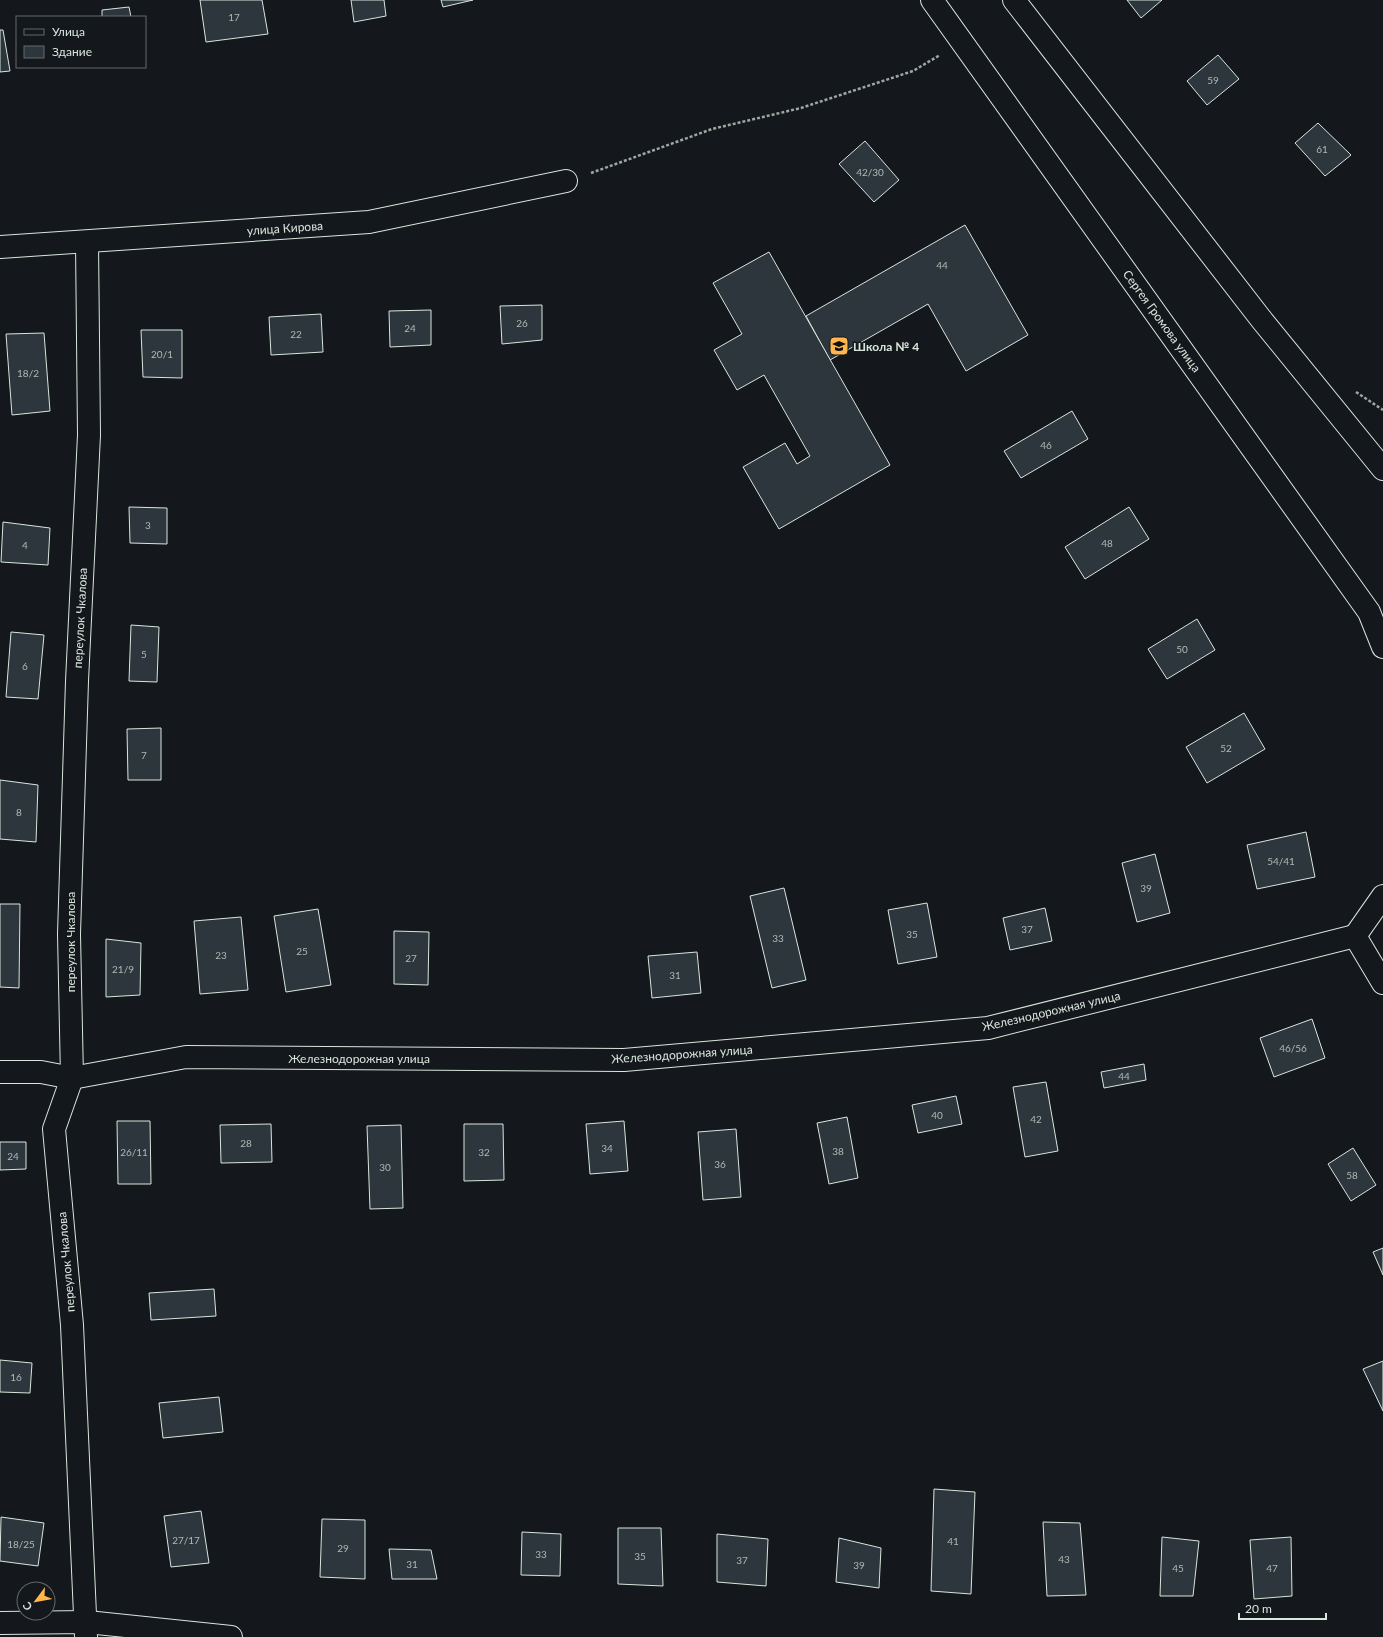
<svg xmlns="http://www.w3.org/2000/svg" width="1383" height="1637" viewBox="0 0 1383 1637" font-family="Lato,sans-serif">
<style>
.building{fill:#2c363c;stroke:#d8e6dc}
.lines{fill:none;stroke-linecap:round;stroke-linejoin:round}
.minor-casing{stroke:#d8e6dc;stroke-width:24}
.path{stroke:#9da8a2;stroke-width:2.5;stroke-dasharray:3 2;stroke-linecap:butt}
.minor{stroke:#14181c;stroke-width:22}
.labels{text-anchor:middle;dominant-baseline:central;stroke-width:3;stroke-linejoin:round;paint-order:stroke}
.number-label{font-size:10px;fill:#adbab4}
.street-label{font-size:12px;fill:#d8e6dc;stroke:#14181c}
.poi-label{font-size:12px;font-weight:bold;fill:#d8e6dc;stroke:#14181c;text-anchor:start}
</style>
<rect width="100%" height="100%" fill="#14181c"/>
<g class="building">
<path d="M200,0H262L268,34L206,42Z"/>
<path d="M351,0H384L386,16L354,22Z"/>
<path d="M441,0H473L443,7Z"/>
<path d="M1127,0H1162L1141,18Z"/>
<path d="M129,7L131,17H102V10Z"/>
<path d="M0,30H3L10,71L0,72Z"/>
<path d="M1218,55L1239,79L1207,105L1187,81Z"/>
<path d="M1318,123L1351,155L1325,176L1295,143Z"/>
<path d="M865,141L899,180L874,202L839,164Z"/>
<path d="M965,225L1028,335L966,371L928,304L830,360L806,316Z"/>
<path d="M769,252L890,465L779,529L743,467L785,443L797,464L810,456L764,375L737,390L714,350L742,334L713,283Z"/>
<path d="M542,305V340L502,344L500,306Z"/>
<path d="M431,310V345L390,347L389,311Z"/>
<path d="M321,314L323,352L271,355L269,317Z"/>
<path d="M141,330H182V378L143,377Z"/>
<path d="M44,333L50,411L12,415L6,334Z"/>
<path d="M1072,411L1088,439L1021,478L1004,451Z"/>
<path d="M129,507L167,508V544L130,543Z"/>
<path d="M1129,507L1149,539L1085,579L1065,547Z"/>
<path d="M3,522L50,528L48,565L1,562Z"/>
<path d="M1197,619L1215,650L1167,679L1148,649Z"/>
<path d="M131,625L159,627L157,682L129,681Z"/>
<path d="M11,632L44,635L38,699L6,697Z"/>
<path d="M1244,713L1265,749L1207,783L1186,747Z"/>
<path d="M161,728V780H128L127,729Z"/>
<path d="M0,780L38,785L36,842L0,839Z"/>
<path d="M1306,832L1315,877L1257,889L1247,845Z"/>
<path d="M1155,854L1170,913L1137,922L1122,863Z"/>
<path d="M784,888L806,980L772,988L750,896Z"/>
<path d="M927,903L937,957L898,964L888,910Z"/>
<path d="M0,904H20L19,988L0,987Z"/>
<path d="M1045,908L1052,941L1010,950L1003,918Z"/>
<path d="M318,909L331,985L286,992L274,916Z"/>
<path d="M241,917L248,990L200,994L194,921Z"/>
<path d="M394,931L429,932L428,985L394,984Z"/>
<path d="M106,939L141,943L140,995L106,997Z"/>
<path d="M697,952L701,993L652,998L648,956Z"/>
<path d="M1312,1019L1325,1058L1274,1077L1260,1038Z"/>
<path d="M1144,1064L1146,1080L1104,1088L1101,1072Z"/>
<path d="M1046,1082L1058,1151L1025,1157L1013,1087Z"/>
<path d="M956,1096L962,1124L918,1133L912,1105Z"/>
<path d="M847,1117L858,1178L829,1184L817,1123Z"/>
<path d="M117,1121H150L151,1184H118Z"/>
<path d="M624,1121L628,1171L590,1174L586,1124Z"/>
<path d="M271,1124L272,1162L221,1163L220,1125Z"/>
<path d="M464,1124H503L504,1180L464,1181Z"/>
<path d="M401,1125L403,1208L370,1209L367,1126Z"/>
<path d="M736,1129L741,1197L703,1200L698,1132Z"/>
<path d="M0,1142H26V1169L0,1170Z"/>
<path d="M1353,1148L1376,1185L1351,1201L1328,1164Z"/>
<path d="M1383,1248V1275L1373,1252Z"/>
<path d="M214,1289L216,1316L151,1320L149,1293Z"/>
<path d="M0,1360L32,1363L30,1393L0,1392Z"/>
<path d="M1383,1361V1411L1363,1369Z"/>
<path d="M219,1397L223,1432L163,1438L159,1403Z"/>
<path d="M934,1489L975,1492L971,1594L931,1591Z"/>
<path d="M201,1511L209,1563L171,1567L164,1516Z"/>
<path d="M1,1517L44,1523L38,1566L0,1561Z"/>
<path d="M322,1519L365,1520V1579L320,1577Z"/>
<path d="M1043,1522L1080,1523L1086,1595L1047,1596Z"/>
<path d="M618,1528H661L663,1586L618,1584Z"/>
<path d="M522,1532L561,1534L560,1576L521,1575Z"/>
<path d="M717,1534L768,1539L766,1586L717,1582Z"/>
<path d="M1162,1537L1199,1541L1193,1596H1160Z"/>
<path d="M1291,1537L1292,1596L1254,1599L1250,1540Z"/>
<path d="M839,1538L881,1548L879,1588L836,1582Z"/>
<path d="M389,1549L431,1550L437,1579H392Z"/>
</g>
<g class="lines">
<g class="minor-casing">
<g id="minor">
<path d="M932,0L1369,612L1383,647"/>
<path d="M1014,0L1261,319L1383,469"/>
<path d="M0,247L369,222L566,181"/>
<path d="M1355,936L1383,983"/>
<path d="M1355,936L1383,896"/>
<path d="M0,1072H41L72,1078L186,1057L624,1060L988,1028L1355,936"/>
<path d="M0,1623L87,1622L231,1637"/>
<path d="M86,1637L72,1325L54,1129L72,1078L69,934L77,681L89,435L87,242"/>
</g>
</g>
<g class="path">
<path d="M591,173L712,129L801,108L913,71L940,55"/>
<path d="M1356,392L1383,410"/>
</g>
<use href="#minor" class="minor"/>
</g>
<defs>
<g id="school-square" transform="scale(1)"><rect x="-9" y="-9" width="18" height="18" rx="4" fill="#ffb74d" stroke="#14181c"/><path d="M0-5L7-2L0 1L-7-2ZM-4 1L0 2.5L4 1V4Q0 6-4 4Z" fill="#111"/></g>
</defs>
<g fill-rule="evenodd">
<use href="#school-square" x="839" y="346"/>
</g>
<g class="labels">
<g class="number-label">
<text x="234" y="17">17</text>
<text x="1213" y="80">59</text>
<text x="1322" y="149">61</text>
<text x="870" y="172">42/30</text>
<text x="942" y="265">44</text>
<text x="522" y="323">26</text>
<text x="410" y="328">24</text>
<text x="296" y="334">22</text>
<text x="162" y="354">20/1</text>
<text x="28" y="373">18/2</text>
<text x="1046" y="445">46</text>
<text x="148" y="525">3</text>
<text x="1107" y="543">48</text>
<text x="25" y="545">4</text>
<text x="1182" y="649">50</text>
<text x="144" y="654">5</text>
<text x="25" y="666">6</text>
<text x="1226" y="748">52</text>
<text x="144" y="755">7</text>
<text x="19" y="812">8</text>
<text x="1281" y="861">54/41</text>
<text x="1146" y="888">39</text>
<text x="1027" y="929">37</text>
<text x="912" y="934">35</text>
<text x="778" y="938">33</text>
<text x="302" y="951">25</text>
<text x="221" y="955">23</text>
<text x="411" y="958">27</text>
<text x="123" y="969">21/9</text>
<text x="675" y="975">31</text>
<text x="1293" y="1048">46/56</text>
<text x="1124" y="1076">44</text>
<text x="937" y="1115">40</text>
<text x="1036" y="1119">42</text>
<text x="246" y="1143">28</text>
<text x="607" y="1148">34</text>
<text x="838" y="1151">38</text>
<text x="134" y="1152">26/11</text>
<text x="484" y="1152">32</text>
<text x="13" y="1156">24</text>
<text x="720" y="1164">36</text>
<text x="385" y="1167">30</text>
<text x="1352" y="1175">58</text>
<text x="16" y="1377">16</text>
<text x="186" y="1540">27/17</text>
<text x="953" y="1541">41</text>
<text x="21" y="1544">18/25</text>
<text x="343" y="1548">29</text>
<text x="541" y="1554">33</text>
<text x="640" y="1556">35</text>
<text x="1064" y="1559">43</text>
<text x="742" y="1560">37</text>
<text x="412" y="1564">31</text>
<text x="859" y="1565">39</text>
<text x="1178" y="1568">45</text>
<text x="1272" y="1568">47</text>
</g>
<g class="street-label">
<text transform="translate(285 228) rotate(-4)">улица Кирова</text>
<text transform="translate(1162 321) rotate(54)">Сергея Громова улица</text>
<text transform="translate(80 618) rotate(-87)">переулок Чкалова</text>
<text transform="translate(70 942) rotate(-90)">переулок Чкалова</text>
<text transform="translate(1051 1011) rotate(-13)">Железнодорожная улица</text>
<text transform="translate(682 1054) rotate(-4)">Железнодорожная улица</text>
<text x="359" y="1058">Железнодорожная улица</text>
<text transform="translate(66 1262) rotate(-95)">переулок Чкалова</text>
</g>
<g class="poi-label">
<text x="853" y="346">Школа № 4</text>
</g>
</g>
<rect x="16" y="16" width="130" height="52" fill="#14181c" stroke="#626a69"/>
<rect x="24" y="29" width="20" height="6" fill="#14181c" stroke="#626a69"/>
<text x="52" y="36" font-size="12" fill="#d8e6dc">Улица</text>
<rect x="24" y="46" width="20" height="12" fill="#2c363c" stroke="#626a69"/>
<text x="52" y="56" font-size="12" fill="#d8e6dc">Здание</text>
<g transform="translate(36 1601) rotate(238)"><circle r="19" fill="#14181c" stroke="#626a69"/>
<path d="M0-3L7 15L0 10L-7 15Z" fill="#ffb74d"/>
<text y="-6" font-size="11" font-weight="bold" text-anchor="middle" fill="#d8e6dc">С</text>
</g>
<path d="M1239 1613v6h87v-6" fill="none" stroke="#d8e6dc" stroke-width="2"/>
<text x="1245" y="1613" font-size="12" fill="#d8e6dc" stroke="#14181c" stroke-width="3" paint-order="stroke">20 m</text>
</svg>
